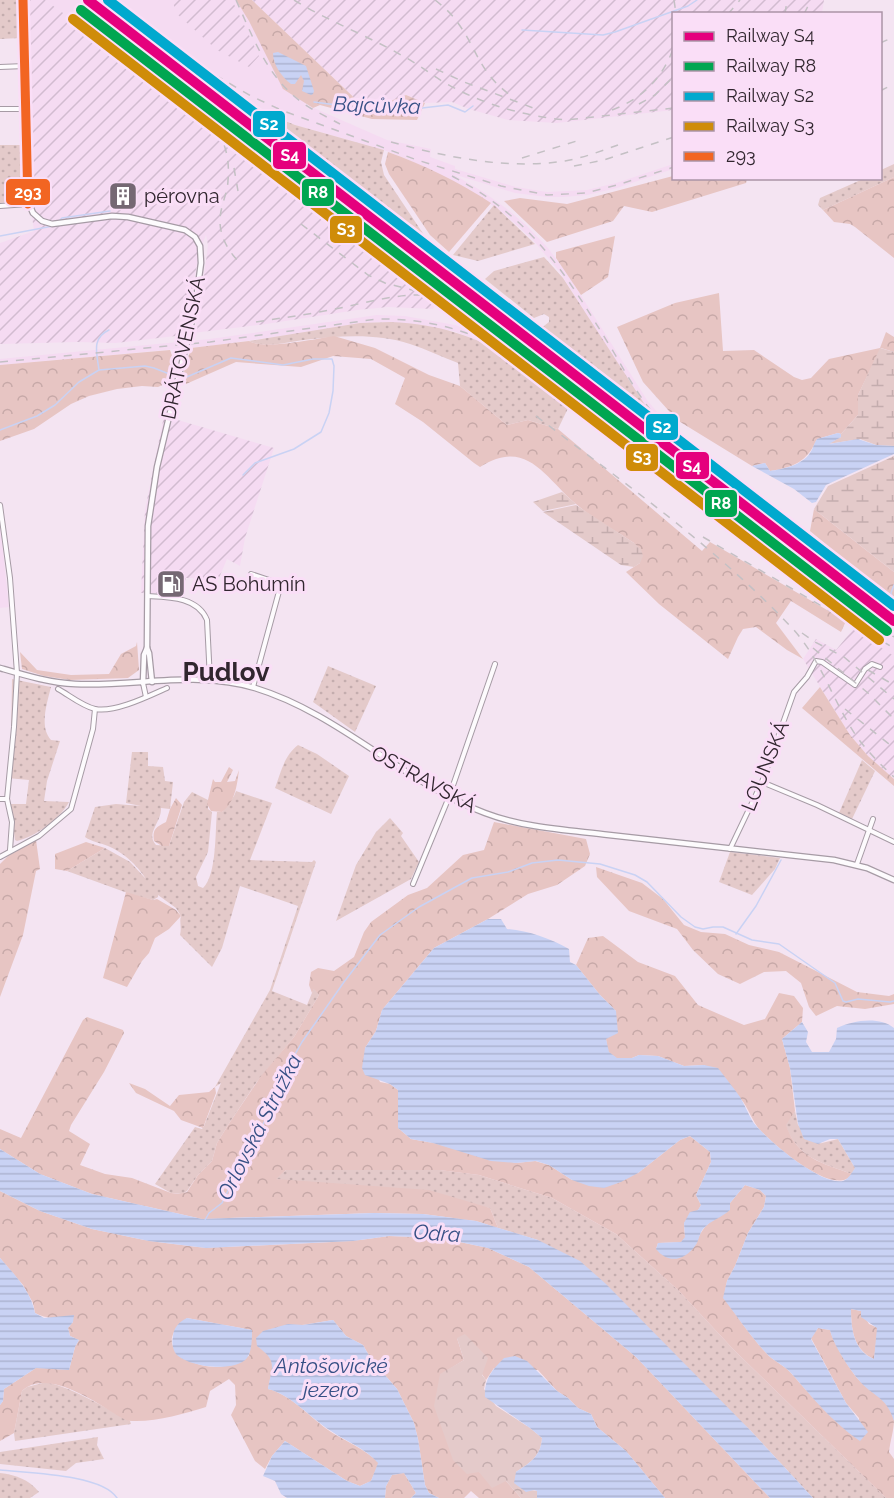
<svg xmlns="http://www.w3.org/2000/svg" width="894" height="1498" viewBox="0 0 894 1498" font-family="Raleway,sans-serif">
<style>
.built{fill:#f5dbf2;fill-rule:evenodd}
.industrial{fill:url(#industrial-furrows)}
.grass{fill:url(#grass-dots)}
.forest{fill:url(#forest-crowns);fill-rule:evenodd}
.wetland{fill:url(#wetland-marsh)}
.park{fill:url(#park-crowns)}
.water{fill:url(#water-rules);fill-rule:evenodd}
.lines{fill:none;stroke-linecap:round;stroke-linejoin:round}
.stream{stroke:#c9d2f4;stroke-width:1.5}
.street-casing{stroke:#a69ba5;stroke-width:6}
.secondary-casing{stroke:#a69ba5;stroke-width:7}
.street{stroke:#fdfbfd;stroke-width:4}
.secondary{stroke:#fdfbfd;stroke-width:4.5}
.rail{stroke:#c4c0c4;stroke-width:1.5;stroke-dasharray:8 8;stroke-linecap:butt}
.bus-1-casing{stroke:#fadef7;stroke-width:14}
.bus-1{stroke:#f26522;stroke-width:9}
.rail-1-casing{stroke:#fadef7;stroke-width:15}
.rail-2-casing{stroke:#fadef7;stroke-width:15}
.rail-3-casing{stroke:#fadef7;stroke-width:15}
.rail-4-casing{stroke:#fadef7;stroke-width:15}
.rail-1{stroke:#e5007d;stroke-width:10}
.rail-2{stroke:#00a651;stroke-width:10}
.rail-3{stroke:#00a9ce;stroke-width:10}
.rail-4{stroke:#cf8c09;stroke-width:10}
.labels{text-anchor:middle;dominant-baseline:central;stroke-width:6;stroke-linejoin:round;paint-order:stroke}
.poi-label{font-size:20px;fill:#31262f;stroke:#fadef7;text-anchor:start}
.street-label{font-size:20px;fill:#31262f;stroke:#fadef7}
.water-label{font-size:21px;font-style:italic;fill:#365085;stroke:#fadef7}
.district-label{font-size:26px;font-weight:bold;fill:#31262f;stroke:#fadef7}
.line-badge{stroke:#fadef7;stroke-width:2}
.badge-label{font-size:16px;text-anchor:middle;font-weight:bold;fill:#fff}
</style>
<defs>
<pattern id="industrial-furrows" width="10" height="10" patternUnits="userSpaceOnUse" patternTransform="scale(1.5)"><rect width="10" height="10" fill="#f5dbf2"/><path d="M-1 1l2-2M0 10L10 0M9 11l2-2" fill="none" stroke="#d2bcd0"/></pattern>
<pattern id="grass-dots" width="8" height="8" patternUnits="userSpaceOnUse" patternTransform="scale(1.5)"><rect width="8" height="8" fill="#e4caca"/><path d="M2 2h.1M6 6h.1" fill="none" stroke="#c4adae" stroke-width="1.8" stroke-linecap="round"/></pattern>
<pattern id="forest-crowns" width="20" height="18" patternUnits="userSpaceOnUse" patternTransform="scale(1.5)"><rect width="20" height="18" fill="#e7c5c3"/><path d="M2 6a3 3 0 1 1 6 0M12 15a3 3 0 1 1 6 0" fill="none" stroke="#c7a9a8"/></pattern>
<pattern id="wetland-marsh" width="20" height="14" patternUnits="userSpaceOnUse" patternTransform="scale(1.5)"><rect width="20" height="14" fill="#e4caca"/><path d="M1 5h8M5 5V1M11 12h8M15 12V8" fill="none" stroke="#c4adae"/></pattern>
<pattern id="park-crowns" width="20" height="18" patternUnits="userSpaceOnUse" patternTransform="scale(1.5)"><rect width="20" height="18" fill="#e4caca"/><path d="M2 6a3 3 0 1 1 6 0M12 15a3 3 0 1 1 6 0" fill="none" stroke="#c4adae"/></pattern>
<pattern id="water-rules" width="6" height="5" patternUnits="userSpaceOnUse" patternTransform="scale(1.5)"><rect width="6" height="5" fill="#c9d2f4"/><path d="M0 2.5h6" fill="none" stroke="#adb4d2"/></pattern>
</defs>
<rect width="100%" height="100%" fill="#f4e4f2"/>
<g class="built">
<path d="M45,0H236L307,105L387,140L431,149L430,157L455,166V169L516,187L547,192L587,190L616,183L673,164V169L617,188L587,195L563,197H547L515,193L453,174L485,193L507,209L527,226L548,248L570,278L647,400L678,437L705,461L894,610V656L853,629L843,610L531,369L500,350L464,335L453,331L378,322L210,346L0,365V359L210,339L377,315L405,316L455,325L491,338L528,359L469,313L437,301L442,289L207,111L134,64ZM210,83L295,125L384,150L409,160L472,191L503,213L533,240L559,271L649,413L683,450L526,331L387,222L350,190Z"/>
<path d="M0,523L9,607L0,608Z"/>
</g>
<g class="industrial">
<path d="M28,0H45L134,64L207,111L443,289L433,309L388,307L357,310L266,324L193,333L196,325L206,261L208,245L206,235L199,253L184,335L116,343L77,342L0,344V243L34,231L30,201Z"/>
<path d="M172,0H232L259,56L249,67L217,50L177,14Z"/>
<path d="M252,0H824L822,13L674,14L673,110L557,123L508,120L469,109L452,102L425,103L406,95L368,111Z"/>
<path d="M164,416L274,448L245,538L240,566L227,559L219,578H186L181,594L141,593L145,510Z"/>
<path d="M853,629L894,656V779L868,756L850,735L803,659L816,639L836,650Z"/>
</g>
<g class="grass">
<path d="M0,0H19L20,38L0,39Z"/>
<path d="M206,80L266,113L295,125L384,150L381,162L384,175L428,241L519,313L522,321L519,325L387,222L350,190Z"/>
<path d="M0,145H21L20,197L18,201L0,203Z"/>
<path d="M894,164V177L823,210L818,205L820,198L863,179L880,178L881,170Z"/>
<path d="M494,205L535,244L478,261L453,255Z"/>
<path d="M544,257L563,278L649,411L683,451L526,331L529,327L534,329H540L549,322V317L544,314L534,318L485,279L494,271Z"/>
<path d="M391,322C468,325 514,356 572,400L558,429L528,420L507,425L460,386L458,363C442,357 426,349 410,344C376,333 339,336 304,340C288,342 263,349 249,341L360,323Z"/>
<path d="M328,666L376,686L355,732L313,702Z"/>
<path d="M12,679L51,687C47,703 39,727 51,740L60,741L47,781L44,801L69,802C61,818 35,837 17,841L15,840L10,804H26L29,780L7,778L11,741Z"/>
<path d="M298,745L317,754L349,776L331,814L275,788C281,772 284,756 298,745Z"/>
<path d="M132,752H148V766L163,767L165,781L173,782L170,809L161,808C162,822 145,833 156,845L169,846L184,802L192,792L208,800V809L212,812L208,852L196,877L198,886L203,888C217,875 215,831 217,812H222L234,796L236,791L272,803L250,860L312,862L314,860L316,862L272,991L307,1005L314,988L319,995L294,1037L256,1083L230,1122L217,1143L212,1161L198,1175L187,1191L182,1194L171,1193L155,1184L195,1127L202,1129L204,1126L221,1083L215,1087L270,990L298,906L240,886L222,948L212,967L180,935C182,927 179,921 181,916L176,908L158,895V897L153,900L133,895L67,871L105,848L130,862L146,879C136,864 124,853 108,846C101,843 92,842 85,837L95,807L116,804L141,806L126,803Z"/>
<path d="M862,760L875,771L852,819L839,813Z"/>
<path d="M390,818L403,833L401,836L419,862L411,879L336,921L356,865L376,832Z"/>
<path d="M730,852L780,858L775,869L752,895L719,882Z"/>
<path d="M795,1111L798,1125L818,1144L838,1139L855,1168L852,1174C822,1163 797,1158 785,1124Z"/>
<path d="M432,1169L479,1175L552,1198L616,1234L678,1290L734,1350L886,1498H813L750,1430L538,1240L498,1228L490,1208L275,1179L286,1170Z"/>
<path d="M46,1382C76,1389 103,1407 130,1421L131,1424L15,1441L14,1433L22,1391L27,1387Z"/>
<path d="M98,1437L97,1445L104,1459L76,1463L66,1471L0,1464V1452Z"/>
<path d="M0,1473C16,1475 28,1479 39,1492L30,1498H0Z"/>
</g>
<g class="forest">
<path d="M236,0H252L367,110L406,95L425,103L417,120L372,119L320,105L313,108L283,89L249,21Z"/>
<path d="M388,152C424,165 459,182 491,203L449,252L430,235L389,174L385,164Z"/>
<path d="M673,176L674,178L747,179L746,183L652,212L624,206L613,221L547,242L504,201L520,198L567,204Z"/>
<path d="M894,177V258L855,227L850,224L834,222L823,210Z"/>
<path d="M615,236L608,277L581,295L556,258V252Z"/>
<path d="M719,293L723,351L754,350L794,377L802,380L811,378L829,359L880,348L886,332L894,337V352L881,348L858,395V415L841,434L838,433L817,439C807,462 794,467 770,471L765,463L752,466L677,420L643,382L617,327L675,303Z"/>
<path d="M334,336L375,348L429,375L460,386L507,425L528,420L558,429L702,551L710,542L846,621L841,632L791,601L776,623L803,659L787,650L756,627L743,629L738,637L728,659L659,604L626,572L640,563L634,543C615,530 593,519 576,504C545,478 527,437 480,467L474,463L423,422L395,404L405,378L371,359L333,356L301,367L236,362L186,384L184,371L191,348L249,341C265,350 314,339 334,336Z"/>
<path d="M170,350L173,358L167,383L158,387L142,386L117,389L89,396L71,404L34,429L0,441V365Z"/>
<path d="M814,509L894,572V601L810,531Z"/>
<path d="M137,642L139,670L128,678L70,680L44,676L22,669L20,652L37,670L71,675L109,674L121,654L136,646Z"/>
<path d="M820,687L850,735L868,756L894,779V786L802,708Z"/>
<path d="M229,767L233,770L227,782L235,781L239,770C237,786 235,802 222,812L211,811L207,804L213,779L215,782H221Z"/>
<path d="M176,798L182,805L169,846H162L154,841C152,829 156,827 166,822L170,809Z"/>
<path d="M494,822L586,839L590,854L585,866L557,885L528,894L488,919L434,948L382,1010L376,1031L365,1048L380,1082L390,1084L398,1090V1128L411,1139L433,1143L516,1163L535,1161L549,1165L572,1180L638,1173L680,1140L690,1136L710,1152L711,1162L696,1195L701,1205L699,1209L684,1223L685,1238L681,1242L658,1243L656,1249L696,1244C703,1224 712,1220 730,1210V1203L745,1185L760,1190L766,1196L764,1207L748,1233L735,1266L727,1281L724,1298C738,1317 752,1339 769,1356C776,1362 785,1366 791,1373C813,1398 832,1421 860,1440L859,1418L846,1403L811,1338L818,1328L830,1330C833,1342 851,1373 861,1382C874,1393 890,1401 894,1420C894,1430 890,1442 889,1452L894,1459V1498H886L734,1350L678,1290L616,1234L552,1198L479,1175L439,1170H286L276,1179L429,1190L490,1208L498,1228L476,1221L423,1214L374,1213L202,1219L92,1194L40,1174L0,1149V1129L21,1138L83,1020L87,1017L123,1030L124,1033L104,1072L71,1125L69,1131L90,1144L80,1165L105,1174L132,1178L171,1193L179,1194L187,1192L198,1175L212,1161L217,1143L230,1122L261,1076L294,1037L319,995L314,989L312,993L309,985L311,972L318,968L334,971L354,957L364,932L371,922L408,895L427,888L463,855L484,850Z"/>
<path d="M36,840L40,869L36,871L23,935L0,997V864L8,856Z"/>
<path d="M86,842L105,848L67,871L55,869V854Z"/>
<path d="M596,867L642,883L663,899L684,925L701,932L725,934L749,945L779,952L857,992L889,996L894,994V1004L865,1009L837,1006L816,1016L809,1007L801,983L786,971L764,972L740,984L718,974L693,950L677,929L629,911L597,877Z"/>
<path d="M126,892L153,900L157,899L176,910L181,916L169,929L155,938L149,953L142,961L127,987L103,978Z"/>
<path d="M603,936L638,962L675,976L698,1005L744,1025L765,1019L779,993L794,996L803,1008L802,1022L782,1039L790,1068L795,1111L786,1125C797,1158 822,1163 852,1174C835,1199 774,1145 760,1130C752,1121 749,1109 741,1099C732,1086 716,1075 704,1065L684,1066L658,1056L639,1055L632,1058H616L608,1052L606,1039L616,1011L600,995L576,965L588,938Z"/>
<path d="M129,1083L145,1089L170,1106L179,1095L209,1092L215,1087L216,1093L203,1128L181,1120L174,1111L136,1093Z"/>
<path d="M0,1191L40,1211L92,1229L149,1241L206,1248L353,1241L389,1236L441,1238L488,1248L529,1267L636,1357L770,1498H665L626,1451L597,1427L591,1414L578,1408L568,1398L557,1391L538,1370L494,1368L486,1380L457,1338L464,1360L440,1375L479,1472L506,1481L521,1498H479L471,1491L464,1498H439L429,1493L425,1485L418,1439L414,1423L397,1389L371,1359L363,1345L346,1336L333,1320L302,1325L288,1324L270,1356L273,1366L268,1389C292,1395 310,1418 331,1432C347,1442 365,1449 379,1463L371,1481L360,1486L347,1481L285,1441L272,1456L265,1469L255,1461L231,1415L236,1405L235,1385L229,1379L210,1391L206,1407C183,1414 157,1422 132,1421C124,1421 114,1413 107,1409C86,1396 44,1370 22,1391L14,1433L0,1441V1405L3,1401L4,1389L36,1368L69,1370L75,1347L79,1340L70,1336L68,1328L73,1322C60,1318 46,1319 35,1313L33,1303L23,1285L0,1258ZM187,1318L252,1330L249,1356C239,1359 227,1367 217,1367C200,1368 162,1355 174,1332C176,1327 183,1322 187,1318Z"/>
<path d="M851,1309L861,1311L869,1324L878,1328L874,1359C854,1350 851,1330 851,1309Z"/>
<path d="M404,1473L416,1493L411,1498H385L386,1486L392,1475Z"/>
</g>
<g class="wetland">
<path d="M880,348L894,352V446L876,445L860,439L828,444L841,437V434L858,415V395Z"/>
<path d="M894,456V572L814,509L828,486Z"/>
<path d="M562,492L576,504L543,511L533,502Z"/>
<path d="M576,505L634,543L641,549L643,556L640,563L634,567L621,565L543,512Z"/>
</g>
<path class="park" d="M465,1334L488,1358L482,1375L486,1380L484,1389L496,1406L530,1428L542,1438C541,1456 530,1463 516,1472L530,1490L538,1491L537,1498H521L506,1481L492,1488L479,1472L467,1474L453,1460L434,1406L440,1374L464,1360L457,1338Z"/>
<g class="water">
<path d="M278,52L306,66L314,91L313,94L311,95L302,91L304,81L301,75L295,84H291C282,77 273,65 273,53Z"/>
<path d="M838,433L841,434V437L829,444L858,439L876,445L894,446V454L826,485L816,502L812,503L794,489L752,466L765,463L770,471C784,469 802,465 810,453C813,449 814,443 817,439Z"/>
<path d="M488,919H501L507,929C529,931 549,938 569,949L570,962L576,965L600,995L616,1011L618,1033L606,1039L609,1052L617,1058H632L639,1055L658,1056L684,1066L704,1065L718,1068C725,1077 733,1087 740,1097C745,1105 748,1114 753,1122C766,1139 821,1186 843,1181C849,1179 852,1172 855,1168L838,1139H830L818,1144L804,1139L798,1124L790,1068L782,1039L802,1022L808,1032L806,1042L812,1052H829L836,1039L837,1028C853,1020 880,1016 894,1028V1421C886,1395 872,1397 858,1379C848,1367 833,1344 830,1330L818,1328L811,1339L846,1403L868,1432L860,1441C831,1421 814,1399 791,1373C785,1366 776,1362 769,1356C752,1339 738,1317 723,1298L727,1281L735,1266L748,1233L764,1207L766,1196L760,1190L745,1185L730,1203V1210C721,1218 711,1220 703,1229C699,1234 699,1241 695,1246C684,1261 668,1264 656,1249L658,1243L681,1242L685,1237L684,1223L690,1212L698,1210L701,1205L696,1195L711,1162L710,1152L690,1136L680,1140L638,1173L621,1182L604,1188L589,1186L572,1180L549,1165L536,1161L516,1163L491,1161L433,1143L411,1139L398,1128V1090L390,1084L365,1075L362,1068L365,1048L376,1031L382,1010L434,948ZM851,1309L861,1311V1317L877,1328L874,1359C854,1351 851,1330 851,1309Z"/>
<path d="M0,1149L40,1174L92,1194L202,1219L374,1213L423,1214L476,1221L538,1240L580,1261L606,1284L750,1430L813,1498H770L636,1357L529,1267L488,1248L441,1238L389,1236L353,1241L206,1248L149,1241L92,1229L40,1211L0,1191Z"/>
<path d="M0,1258C14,1274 31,1291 35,1313L44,1318L74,1315L73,1322L68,1328L70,1336L79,1340L75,1347L69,1370L36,1368L4,1389L3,1401L0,1405Z"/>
<path d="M187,1318L252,1330C252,1339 252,1351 247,1358C235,1373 188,1367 176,1354C172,1348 172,1342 173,1336C174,1327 179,1322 187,1318Z"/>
<path d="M333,1320L346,1336L363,1345L371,1359L397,1389L414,1423L418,1439L425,1485L429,1493L439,1498H411L416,1493L404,1473L392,1475L386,1486L385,1498H287L281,1494L275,1481L263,1476L272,1456L285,1441L347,1481L360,1486L371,1481L378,1463C365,1448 347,1442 331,1431C310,1418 292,1395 268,1389C272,1365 278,1362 257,1346L256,1338L263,1331L288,1324L303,1325Z"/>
<path d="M515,1356L527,1361L557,1391L568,1398L578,1408L591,1414L597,1427L626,1451L665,1498H537V1491L534,1490L526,1492L514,1483L516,1472C530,1463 541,1456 542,1438L530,1428L485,1397C484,1379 492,1370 504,1358Z"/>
</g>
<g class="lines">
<g class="stream">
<path d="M522,30L603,35L615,32L688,6L697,0"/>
<path d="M314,102L367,109L405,110L448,105L465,112L473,106"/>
<path d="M59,221L62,218L110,211"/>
<path d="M0,236L53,226"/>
<path d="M99,370L145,366L154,368L182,379L231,358L283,365L313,359H332L334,366L333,391L329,413L321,432L294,449L255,463L243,475"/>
<path d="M0,430L37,416L55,405L79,382L99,370C97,354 91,338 109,330"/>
<path d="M894,601L891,593L894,585"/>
<path d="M736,934L756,906L781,860"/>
<path d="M205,1220L209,1213L222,1203L248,1150L260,1132L285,1072L302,1042L344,982L380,935L419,907L472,878L508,872L532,863L558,860L600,864L635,875L647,882L681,917L695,927L703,929L713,927H723L752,940L779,944L835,983L843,1001L846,1002L858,999L890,1002L894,1001"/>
<path d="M0,1470C27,1473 102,1474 117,1498"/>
</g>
<g class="street-casing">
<g id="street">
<path d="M0,67L25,66"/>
<path d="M0,109H26"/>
<path d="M0,206L28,204"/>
<path d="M0,505L10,578L17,673L14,727L7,799L12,822L10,850"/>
<path d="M251,574L281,584L253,687"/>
<path d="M148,596C169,597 198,597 207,620L210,680"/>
<path d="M143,683L146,697"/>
<path d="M58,689C69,695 82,706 95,709C115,713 149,696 167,688"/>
<path d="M762,782L817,805L894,842"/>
<path d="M0,799H7"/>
<path d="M730,849L762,782L794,692L807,677L816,661L822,662L855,685L865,669L872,664L880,667"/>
<path d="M0,857L39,836L71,809L93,729L95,709"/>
<path d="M857,864L873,819"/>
<path d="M413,884L449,797L495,664"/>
</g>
</g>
<g class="secondary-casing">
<g id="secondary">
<path d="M23,0L26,109V197L33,213L42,221L52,224L112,216L128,217L185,230L195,237L200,246L201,263L195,308L157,467L148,526L147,648L149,653L152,682"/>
<path d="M0,668C24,675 50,683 75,684C135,687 197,670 255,688C340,714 403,782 485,813C524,828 568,830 609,835C684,844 759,851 834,860L867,868L894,880"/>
<path d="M143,683L144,655L147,648"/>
</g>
</g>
<use href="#street" class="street"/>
<use href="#secondary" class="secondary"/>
<g class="rail">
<path d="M112,0L193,62L251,96L281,110L417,160L501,186L547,195L586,193L617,185L674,167"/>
<path d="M236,0C253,37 266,75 300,101C312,110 327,117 340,124"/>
<path d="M294,0C328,21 366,35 401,55C417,63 431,75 447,84C484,105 525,116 566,120L674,108"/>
<path d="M435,0C444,7 452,14 458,23C478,51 479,72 510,95"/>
<path d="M674,0L676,14"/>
<path d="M728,14L740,0"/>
<path d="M785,14L787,0"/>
<path d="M804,14L811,0"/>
<path d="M880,43L894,37"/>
<path d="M436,69L464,82L536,109"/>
<path d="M170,89C206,109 232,136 228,180C228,189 224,198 222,207C216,228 224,246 238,261"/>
<path d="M880,91L894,84"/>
<path d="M639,104L655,95L674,76"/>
<path d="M199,108L259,158"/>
<path d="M612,110C642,99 664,77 674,46"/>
<path d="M391,142C447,157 506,170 565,161C583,158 601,151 618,145"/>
<path d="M253,154L287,174L422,282L504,327"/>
<path d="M522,158L583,139"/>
<path d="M252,160L275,179"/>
<path d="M574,166L604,160L674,137"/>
<path d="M234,168L238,191"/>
<path d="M452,176C535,220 566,275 613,351C625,372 637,393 652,412C683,451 723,479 761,508C783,525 803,544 825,560"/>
<path d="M301,224L368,275L385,283L416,291"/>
<path d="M256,322C281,318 305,315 330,310C367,303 404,290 442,297"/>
<path d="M0,362L210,342L377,319C436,318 487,335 535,369L819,587L894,637"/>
<path d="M536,416C624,483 716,547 792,628C821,659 833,702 857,737C868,752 881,765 894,777"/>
<path d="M703,537L894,648"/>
<path d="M802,633L815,642L844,657L894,699"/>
<path d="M813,648L868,693L894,719"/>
<path d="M868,670L894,685"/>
<path d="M845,709L894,748"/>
</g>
<g class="bus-1-casing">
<path id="bus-1" d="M23,0L28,204"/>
</g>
<use href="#bus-1" class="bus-1"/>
<g class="rail-1-casing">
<path id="rail-1" d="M88,0L894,621"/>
</g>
<g class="rail-2-casing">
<path id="rail-2" d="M81,10L887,631"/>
</g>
<g class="rail-3-casing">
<path id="rail-3" d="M108,0L894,606"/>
</g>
<g class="rail-4-casing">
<path id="rail-4" d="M73,19L879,640"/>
</g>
<use href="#rail-1" class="rail-1"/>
<use href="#rail-2" class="rail-2"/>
<use href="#rail-3" class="rail-3"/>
<use href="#rail-4" class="rail-4"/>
</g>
<defs>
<g id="building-square" transform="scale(1.5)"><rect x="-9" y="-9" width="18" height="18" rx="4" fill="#756873" stroke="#fadef7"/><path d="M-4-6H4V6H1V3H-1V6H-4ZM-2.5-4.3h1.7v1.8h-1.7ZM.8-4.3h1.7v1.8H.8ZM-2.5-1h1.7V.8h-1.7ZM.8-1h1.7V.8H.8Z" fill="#fff"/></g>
<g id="fuel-square" transform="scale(1.5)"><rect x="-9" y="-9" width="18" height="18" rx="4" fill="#756873" stroke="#fadef7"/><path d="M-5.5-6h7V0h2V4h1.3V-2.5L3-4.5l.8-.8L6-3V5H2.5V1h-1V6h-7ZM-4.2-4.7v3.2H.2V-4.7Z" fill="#fff"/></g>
</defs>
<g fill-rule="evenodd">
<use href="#building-square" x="123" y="196"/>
<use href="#fuel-square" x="171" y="584"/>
</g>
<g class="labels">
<g class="poi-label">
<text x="144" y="196">pérovna</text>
<text x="192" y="584">AS Bohumín</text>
</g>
<g class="street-label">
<text transform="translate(183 348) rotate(-78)">DRÁTOVENSKÁ</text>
<text transform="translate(765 766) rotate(-68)">LOUNSKÁ</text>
<text transform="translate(424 779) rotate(29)">OSTRAVSKÁ</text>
</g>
<g class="water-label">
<text transform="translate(377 105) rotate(2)">Bajcůvka</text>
<text transform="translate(259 1127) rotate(-63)">Orlovská Stružka</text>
<text transform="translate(437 1233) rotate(4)">Odra</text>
<text x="331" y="1365">Antošovické<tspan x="331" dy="24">jezero</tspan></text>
</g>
<g class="district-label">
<text x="226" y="672">Pudlov</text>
</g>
</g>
<g class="line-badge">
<rect x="252" y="110" width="34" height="28" rx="6" fill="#00a9ce"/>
<rect x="272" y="141" width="35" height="29" rx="6" fill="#e5007d"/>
<rect x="5" y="178" width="46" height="28" rx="6" fill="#f26522"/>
<rect x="301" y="178" width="34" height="29" rx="6" fill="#00a651"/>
<rect x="329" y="215" width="34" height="29" rx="6" fill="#cf8c09"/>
<rect x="645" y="413" width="34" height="28" rx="6" fill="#00a9ce"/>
<rect x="625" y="443" width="34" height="29" rx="6" fill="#cf8c09"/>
<rect x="675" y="451" width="35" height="29" rx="6" fill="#e5007d"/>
<rect x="704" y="489" width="34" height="29" rx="6" fill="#00a651"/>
</g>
<g class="badge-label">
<text x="269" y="130">S2</text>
<text x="290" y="161">S4</text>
<text x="28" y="198">293</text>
<text x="318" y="198">R8</text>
<text x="346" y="235">S3</text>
<text x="662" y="433">S2</text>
<text x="642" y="463">S3</text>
<text x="692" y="472">S4</text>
<text x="721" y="509">R8</text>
</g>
<rect x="672" y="12" width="210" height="168" fill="#fadef7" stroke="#aa94a7" stroke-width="1.5"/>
<rect x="684" y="32" width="30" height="9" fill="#e5007d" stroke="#aa94a7" stroke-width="1.5"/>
<text x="726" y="42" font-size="18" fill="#31262f">Railway S4</text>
<rect x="684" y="62" width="30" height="9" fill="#00a651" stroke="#aa94a7" stroke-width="1.5"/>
<text x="726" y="72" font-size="18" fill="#31262f">Railway R8</text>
<rect x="684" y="92" width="30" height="9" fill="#00a9ce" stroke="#aa94a7" stroke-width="1.5"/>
<text x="726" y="102" font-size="18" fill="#31262f">Railway S2</text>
<rect x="684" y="122" width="30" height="9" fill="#cf8c09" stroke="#aa94a7" stroke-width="1.5"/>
<text x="726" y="132" font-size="18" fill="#31262f">Railway S3</text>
<rect x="684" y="152" width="30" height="9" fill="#f26522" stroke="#aa94a7" stroke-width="1.5"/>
<text x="726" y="162" font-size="18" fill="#31262f">293</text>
</svg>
